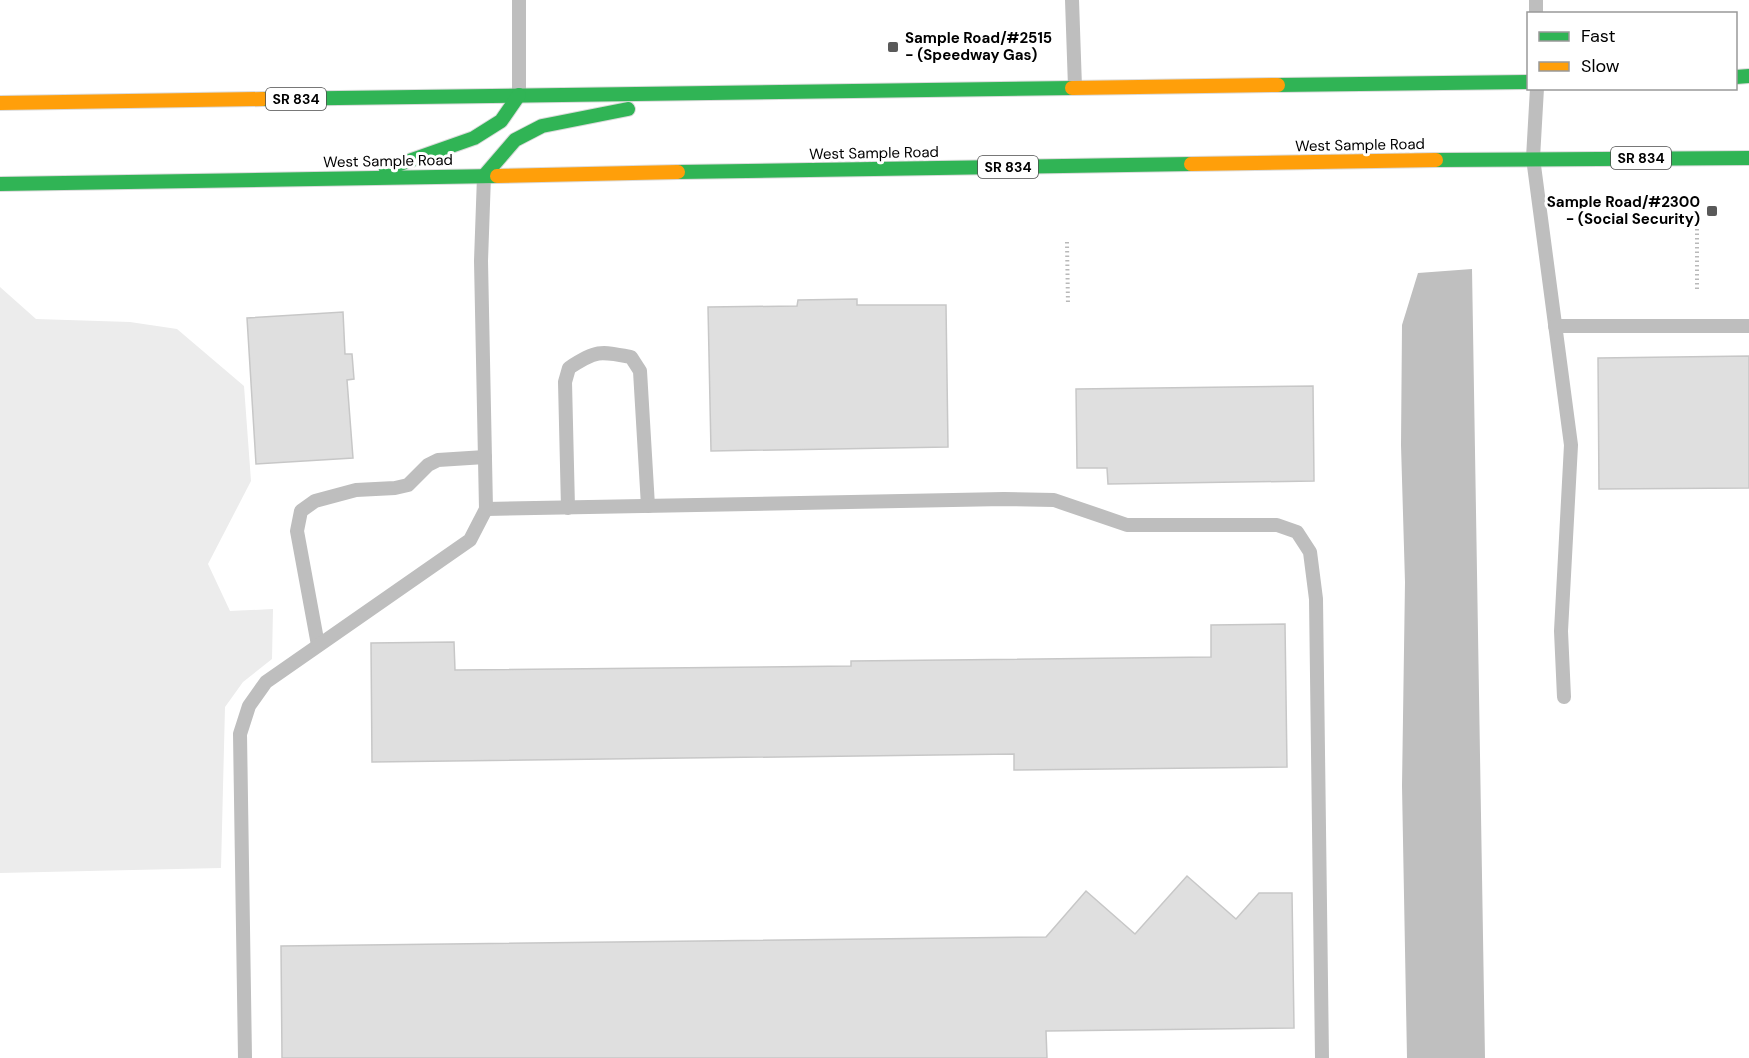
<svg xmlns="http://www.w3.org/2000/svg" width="1749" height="1058" viewBox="0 0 1749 1058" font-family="'DM Sans',sans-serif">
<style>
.green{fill:#ececec}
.water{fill:#bfbfbf}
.building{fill:#dfdfdf;stroke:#c7c7c7;stroke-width:1.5}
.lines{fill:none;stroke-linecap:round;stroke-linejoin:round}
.fast-casing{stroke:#dbdbdb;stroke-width:16}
.slow-casing{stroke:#dbdbdb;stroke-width:16}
.path{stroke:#b9b9b9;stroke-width:4;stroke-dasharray:1.5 3;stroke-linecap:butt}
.lane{stroke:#bebebe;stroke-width:14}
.fast{stroke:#30b455;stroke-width:14}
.slow{stroke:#ff9f0a;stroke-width:14}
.poi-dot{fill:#595959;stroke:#fff;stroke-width:2}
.labels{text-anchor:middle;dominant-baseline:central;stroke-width:6;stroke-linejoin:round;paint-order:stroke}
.shield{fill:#fff;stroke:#4c4c4c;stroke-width:1.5}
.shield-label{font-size:14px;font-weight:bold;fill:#000}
.poi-label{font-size:15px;font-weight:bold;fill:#000;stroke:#fff;text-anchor:start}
.street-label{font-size:15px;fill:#000;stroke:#fff}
</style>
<rect width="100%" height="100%" fill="#fff"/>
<path class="green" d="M0,287L36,319L130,322L177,329L244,386L251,481L208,564L230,611L273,609L272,659L243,682L225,707L221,868L0,873Z"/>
<path class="water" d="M1472,269L1485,1058H1407L1402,786L1405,582L1401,445L1402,325L1418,273Z"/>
<g class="building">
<path d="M857,299V305H946L948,447L711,451L708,307L797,306L798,300Z"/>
<path d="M343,312L345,354H352L354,379L347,380L353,458L256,464L247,318Z"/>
<path d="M1749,356V488L1599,489L1598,358Z"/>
<path d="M1313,386L1314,481L1108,484L1107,468H1077L1076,389Z"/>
<path d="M1285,624L1287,767L1014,770V754L372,762L371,643L454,642L455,670L851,666V661L1211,657V625Z"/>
<path d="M1187,876L1236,919L1259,893H1292L1294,1028L1046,1031L1047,1058H282L281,946L1046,937L1086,891L1135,934Z"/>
</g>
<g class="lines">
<g class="fast-casing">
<g id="fast">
<path d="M1736,77L1749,76"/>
<path d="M1278,85L1528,82"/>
<path d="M263,99L1072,88"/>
<path d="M1436,160L1749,158"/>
<path d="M386,169L474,138L501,121L519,95"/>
<path d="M678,172L1191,164"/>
<path d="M484,176L515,140L542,126L628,109"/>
<path d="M0,184L497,176"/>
</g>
</g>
<g class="slow-casing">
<g id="slow">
<path d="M1072,88L1278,85"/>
<path d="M0,103L263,99"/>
<path d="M1191,164L1436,160"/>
<path d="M497,176L678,172"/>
</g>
</g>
<g class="path">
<path d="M1697,229V291"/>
<path d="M1067,242L1068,305"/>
</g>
<g class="lane">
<path d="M519,0V95"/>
<path d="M1072,0L1075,87"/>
<path d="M1536,0V14"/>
<path d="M1537,88L1533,158L1571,445L1561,631L1564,697"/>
<path d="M1555,326H1749"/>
<path d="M568,508L565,382L569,368C596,350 600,351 631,357L640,371L648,506"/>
<path d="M486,509L1004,499L1054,500L1127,525H1277L1297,532L1310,552L1316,599L1322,1058"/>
<path d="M318,645L297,531L301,511L315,501L356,490L395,488L408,485L428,465L438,460L485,457"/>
<path d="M245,1058L240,734L249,706L266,682L470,540L486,509L481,261L484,176"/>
</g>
<use href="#fast" class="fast"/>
<use href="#slow" class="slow"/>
</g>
<g class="poi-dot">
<rect x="887" y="41" width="12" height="12" rx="3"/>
<rect x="1706" y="205" width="12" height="12" rx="3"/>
</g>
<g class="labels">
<g class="shield">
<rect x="266" y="88" width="60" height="22" rx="4.5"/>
<rect x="1611" y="147" width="60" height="22" rx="4.5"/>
<rect x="978" y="156" width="60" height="22" rx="4.5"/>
</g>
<g class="shield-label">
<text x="296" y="99">SR 834</text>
<text x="1641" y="158">SR 834</text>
<text x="1008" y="167">SR 834</text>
</g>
<g class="poi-label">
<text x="905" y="38">Sample Road/#2515<tspan x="905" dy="17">- (Speedway Gas)</tspan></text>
<text x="1700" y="202" text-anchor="end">Sample Road/#2300<tspan x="1700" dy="17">- (Social Security)</tspan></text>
</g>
<g class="street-label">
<text transform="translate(1360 145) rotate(-1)">West Sample Road</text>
<text transform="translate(874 153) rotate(-1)">West Sample Road</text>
<text transform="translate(388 161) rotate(-1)">West Sample Road</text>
</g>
</g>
<rect x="1527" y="12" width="210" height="78" fill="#ffffff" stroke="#999999" stroke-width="1.5"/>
<rect x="1539" y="32" width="30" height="9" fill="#30b455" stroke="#999999" stroke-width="1.5"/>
<text x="1581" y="42" font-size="18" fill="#000000">Fast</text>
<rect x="1539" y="62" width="30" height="9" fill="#ff9f0a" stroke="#999999" stroke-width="1.5"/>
<text x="1581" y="72" font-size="18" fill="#000000">Slow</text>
</svg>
